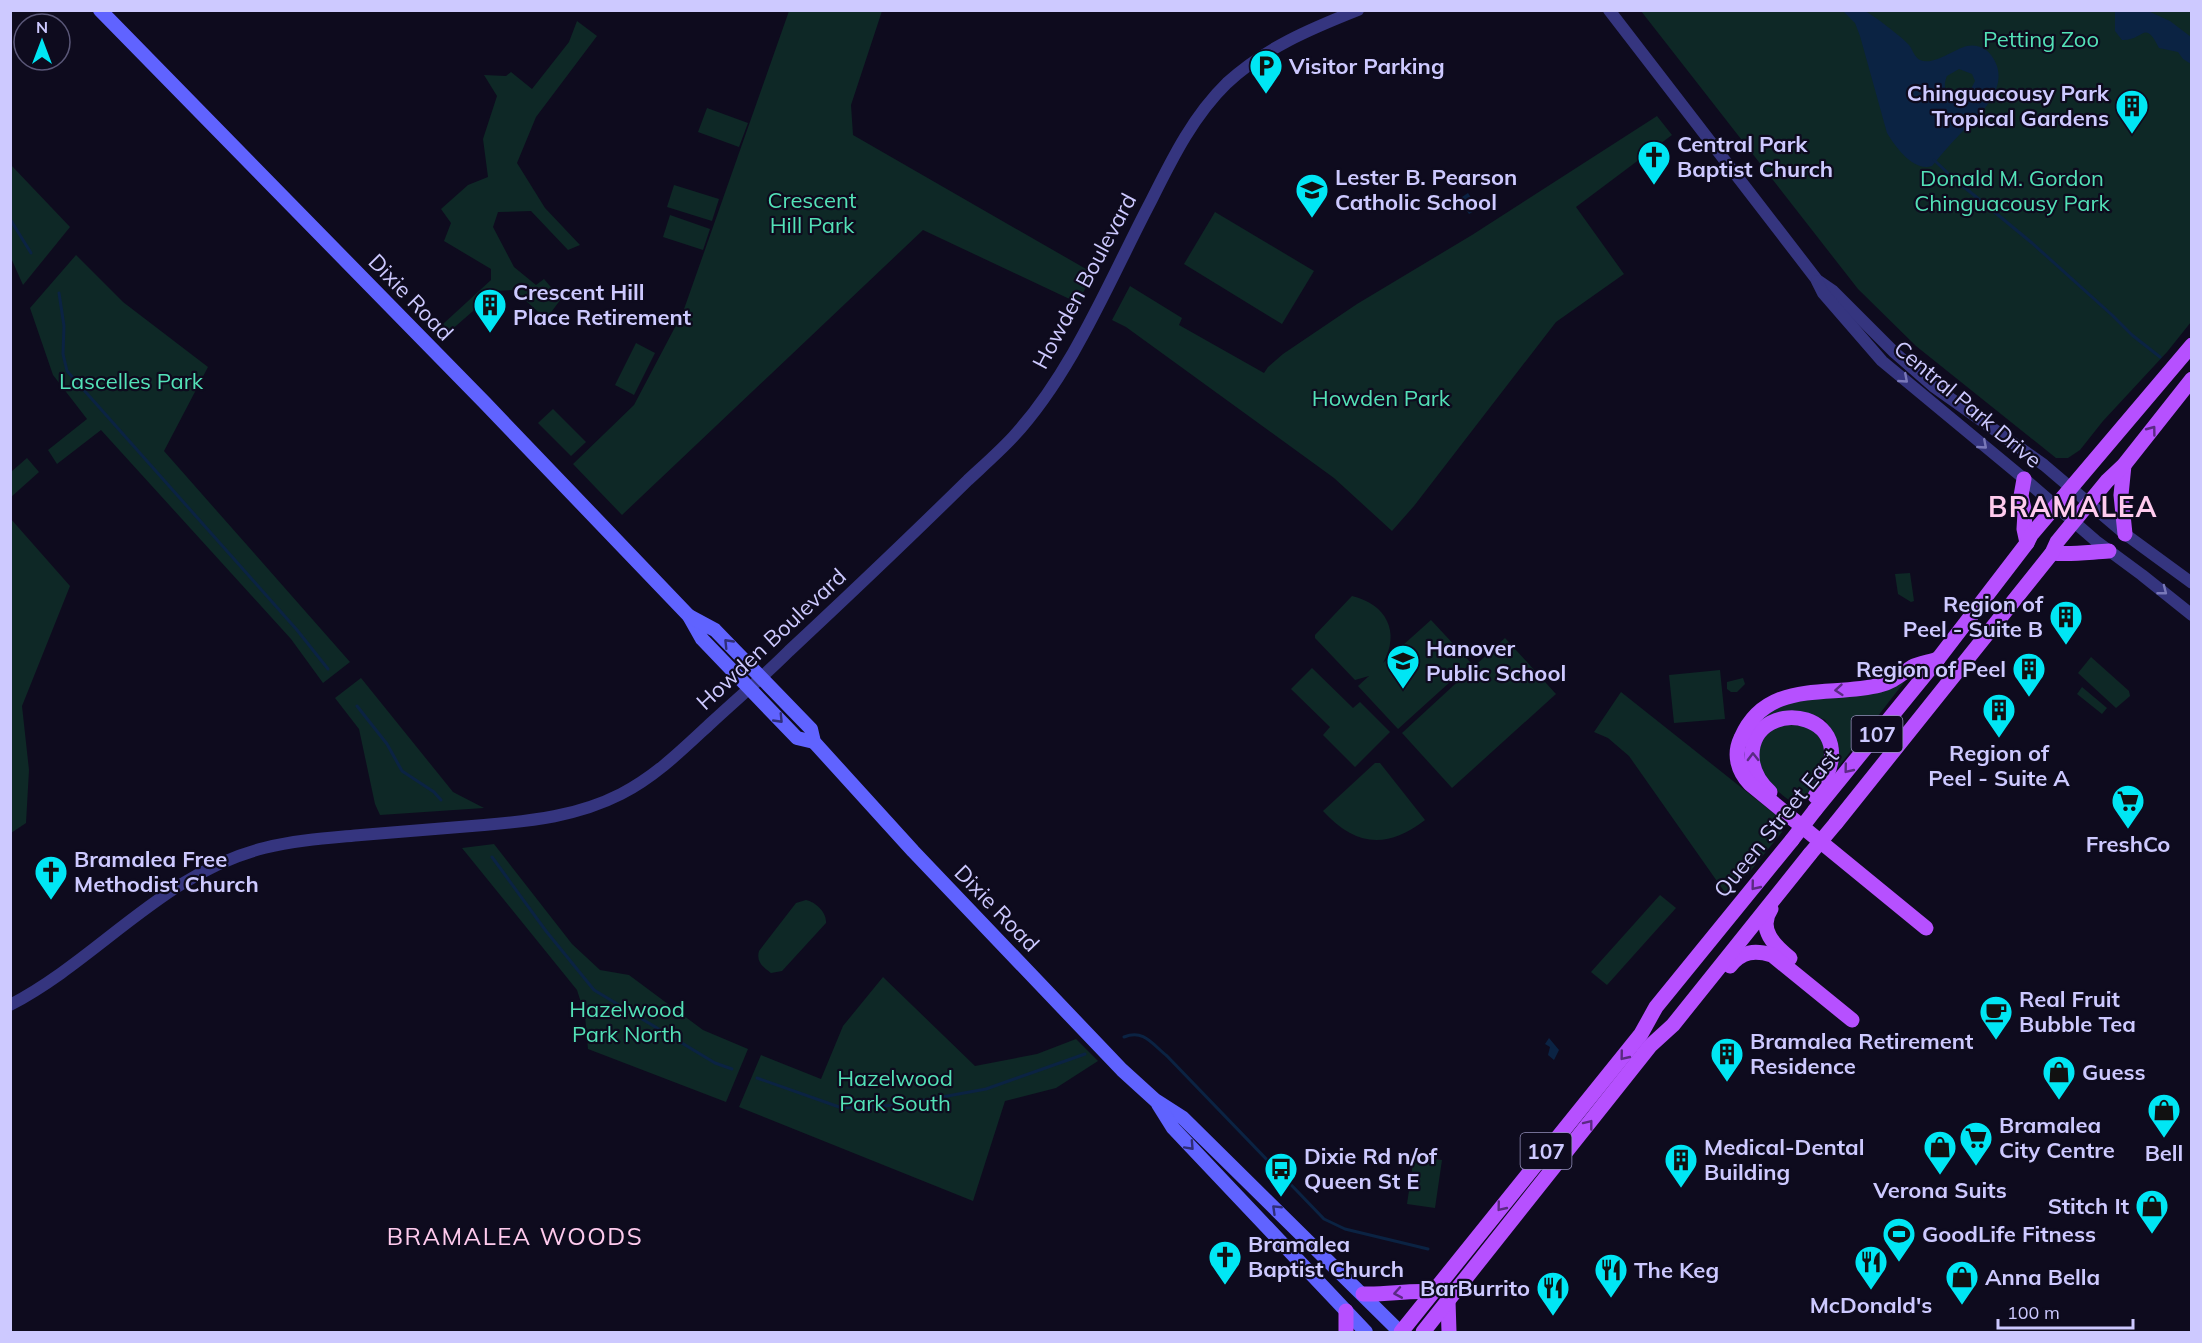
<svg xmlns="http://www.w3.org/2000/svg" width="2202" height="1343" viewBox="0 0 2202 1343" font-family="Mulish,sans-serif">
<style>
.green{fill:#0e2826}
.water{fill:#0b2343;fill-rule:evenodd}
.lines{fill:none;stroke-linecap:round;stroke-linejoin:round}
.stream{stroke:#0b2343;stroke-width:3}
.tertiary{stroke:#35357f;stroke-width:12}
.secondary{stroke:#6063ff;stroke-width:14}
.primary{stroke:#b650ff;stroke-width:15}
.primary-bridge{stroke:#b650ff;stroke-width:15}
.oneway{stroke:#7978b9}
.oneway2{stroke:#5a2a83}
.oneway3{stroke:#2f2e78}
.labels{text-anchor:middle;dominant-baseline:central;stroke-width:4.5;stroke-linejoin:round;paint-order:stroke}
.shield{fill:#0e0b1e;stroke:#9490bc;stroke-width:1.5}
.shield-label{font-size:21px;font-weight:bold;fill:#cdc9ff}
.park-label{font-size:22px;fill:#53e1b7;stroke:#0e0b1e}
.poi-label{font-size:22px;font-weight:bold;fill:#cdc9ff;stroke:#0e0b1e;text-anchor:start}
.street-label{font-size:22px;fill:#cdc9ff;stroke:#0e0b1e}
.neighbourhood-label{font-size:24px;letter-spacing:1.5px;fill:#ffcbee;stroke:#0e0b1e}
.district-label{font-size:28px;font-weight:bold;letter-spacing:1.5px;fill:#ffcbee;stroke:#0e0b1e}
</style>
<rect width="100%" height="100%" fill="#0e0b1e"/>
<g class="green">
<path d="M789,11H882L851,105L853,135L1093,273L1078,303L923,230L622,515L573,464L634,405L683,312Z"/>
<path d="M1641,11H2191V322L2167,352L2103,421L2080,450L2068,458H2056L1916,346L1858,289Z"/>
<path d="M577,21L597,36L536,117L517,163L545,208L580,245L568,250L531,211L498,212L493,227L514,267L536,285L544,279L561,299L546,319L514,290L496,291L449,332L443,324L491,280V269L444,241L451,223L441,209L468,185L488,177L483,139L497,96L484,75L506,76L511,72L532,89L569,42Z"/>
<path d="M707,108L748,123L739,147L698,132Z"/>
<path d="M1657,116L1672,135L1576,207L1624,274L1556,322L1414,506L1392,531L1334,478L1126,327L1112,320L1130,286L1182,318L1179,325L1264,373L1268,367L1283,354L1357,304L1472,235Z"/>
<path d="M11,165L70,227L23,285L11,258Z"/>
<path d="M674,185L719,199L712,221L667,207Z"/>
<path d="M1215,212L1314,271L1282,324L1184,264Z"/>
<path d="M670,215L710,229L703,250L663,237Z"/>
<path d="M76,255L123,302L208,367L164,451L350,662L323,683L291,639L101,430L57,464L48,450L87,419L53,375L30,308Z"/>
<path d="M636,343L655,353L634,395L615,385Z"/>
<path d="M553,409L586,442L571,456L538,423Z"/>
<path d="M27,458L39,472L11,497V472Z"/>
<path d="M10,518L70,586L22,706L29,770L26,823L11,833Z"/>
<path d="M1910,573L1914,601L1911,602L1898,594L1895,574Z"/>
<path d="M1352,596C1386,604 1401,632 1383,663L1431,620L1471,663L1398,729L1358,686L1369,676L1355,680L1315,638V635Z"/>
<path d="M1505,638L1556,694L1452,788L1402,733Z"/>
<path d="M2091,657L2129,691L2130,696L2116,708L2078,673Z"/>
<path d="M1312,668L1353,708L1360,702L1390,732L1355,767L1323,735L1330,727L1291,689Z"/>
<path d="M1720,670L1725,719L1674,723L1669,675Z"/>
<path d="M361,678L453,792L484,808L380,815L375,804L359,729L335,698Z"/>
<path d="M1743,678L1745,684L1737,692H1731L1727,689V682Z"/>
<path d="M1905,681L1837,769L1839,747L1825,720C1792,707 1787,706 1758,726L1747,765L1742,754L1745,739L1764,715L1785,702Z"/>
<path d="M2082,687L2107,708L2102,714L2077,694Z"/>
<path d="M1621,692L1786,823L1782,832L1748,874L1737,880L1726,894L1629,756L1608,738L1594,732Z"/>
<path d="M1784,722L1816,729C1838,763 1818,778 1799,807C1764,785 1731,746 1784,722Z"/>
<path d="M1375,763H1380L1425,820C1387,849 1356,847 1323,811Z"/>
<path d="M494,844L572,944L600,970L629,975L703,1030L748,1049L726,1102L588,1049L585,1015L577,990L462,848Z"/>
<path d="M1660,895L1676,908L1607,985L1591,972Z"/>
<path d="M806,900C816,902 827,913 826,923L782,971L771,973C763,967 756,962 759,951L796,903Z"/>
<path d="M883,977L975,1066L1037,1054L1076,1039L1098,1061L1056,1088L1005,1101L973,1201L739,1107L761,1055L821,1079L843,1026Z"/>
<path d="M1414,1156L1442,1160L1435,1208L1407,1204Z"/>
</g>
<g class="water">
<path d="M1843,11C1849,10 1856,10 1862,10C1870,12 1903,38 1909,45C1913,50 1914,57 1920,60C1934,66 1954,49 1967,46C1977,44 1986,48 1991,55C2013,84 1982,113 1962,132C1951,143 1941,155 1932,166C1913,172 1895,146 1887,133L1860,36L1855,23ZM1959,69L1972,74L1975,81L1971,89L1962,98C1948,96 1941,90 1947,76Z"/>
<path d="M2115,11H2148L2170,21L2191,37V64L2183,59L2178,52L2159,48C2144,18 2144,41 2122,40L2115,31Z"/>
<path d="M1468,193L1478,209L1469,214L1459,199Z"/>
<path d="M1549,1038L1559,1050L1554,1060L1548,1055L1550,1047L1545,1044Z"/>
</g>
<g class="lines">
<g class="stream">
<path d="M1934,160L1952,177L2032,243L2112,315L2132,335L2160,357"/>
<path d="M10,219L31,253"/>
<path d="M59,293L64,326L63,354L67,371L297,630L328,669"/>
<path d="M357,706L387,744L402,771L434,792L441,800"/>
<path d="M492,857L546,931L594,990L715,1063L732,1069"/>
<path d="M1124,1037C1144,1029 1152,1044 1167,1056L1324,1219L1345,1229L1428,1249"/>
<path d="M757,1078L842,1108L898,1105L986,1089L1085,1054"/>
</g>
<g class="tertiary">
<path d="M1609,10L1817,280L1833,291L1894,352L1933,386L2044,465L2125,534L2192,583"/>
<path d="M1817,281L1823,293L1882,361L2028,482L2096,541L2142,575L2192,615"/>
<path d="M10,1005C100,958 163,873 264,848C296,840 329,838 361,835C402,832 443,828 484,825C532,821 578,816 621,794C656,776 683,749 711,723C737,699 764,676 789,651C849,595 909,538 968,480C983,466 999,452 1013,437C1073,372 1110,279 1151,201C1172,159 1193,116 1227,83C1265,48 1310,29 1358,10"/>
</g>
<g class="secondary">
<path d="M100,10L485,403L689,616L702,639L797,738L814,742"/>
<path d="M689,616L715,630L811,729L814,742L913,851L1122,1070L1155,1100L1183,1118L1400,1332"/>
<path d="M1158,1104L1173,1128L1366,1332"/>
</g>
<g class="primary">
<path d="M2124,465L2121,495L2125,534"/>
<path d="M2024,479L2021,496L2025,513L2024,529L2027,543"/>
<path d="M2052,553C2071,555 2090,552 2109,551"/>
<path d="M1770,792C1759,782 1752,770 1752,755C1753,692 1875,711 1815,796"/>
<path d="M1815,810L1938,659L2027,543L2031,535L2192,345"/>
<path d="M1836,823L2052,553L2057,542L2107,481L2124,465L2192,379"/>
<path d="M1771,909C1757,929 1775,946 1790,958"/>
<path d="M1926,928L1750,784C1738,771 1733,755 1741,738C1767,678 1830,698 1880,685C1893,682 1901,674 1912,667C1919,663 1930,662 1938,659"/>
<path d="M1730,966C1742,951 1755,950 1772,955L1852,1020"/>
<path d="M1363,1294C1387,1295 1409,1290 1433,1292"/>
<path d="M1448,1301L1449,1332"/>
<path d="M1346,1311V1332"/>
<path d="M1401,1332L1641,1034L1656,1007L1792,840"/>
<path d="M1423,1332L1650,1046L1673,1025L1810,854"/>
</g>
<g class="primary-bridge">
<path d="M1792,840L1815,810"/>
<path d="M1810,854L1836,823"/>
</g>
</g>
<defs><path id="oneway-chevron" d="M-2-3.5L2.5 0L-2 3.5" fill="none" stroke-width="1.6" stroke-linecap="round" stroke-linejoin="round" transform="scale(1.5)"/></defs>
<g class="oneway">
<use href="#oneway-chevron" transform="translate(1904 379) rotate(41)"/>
<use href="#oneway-chevron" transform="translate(1983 445) rotate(41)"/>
<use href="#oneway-chevron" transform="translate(2163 591) rotate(38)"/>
</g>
<g class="oneway2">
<use href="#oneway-chevron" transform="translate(2152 430) rotate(-53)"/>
<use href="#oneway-chevron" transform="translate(1839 690) rotate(175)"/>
<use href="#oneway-chevron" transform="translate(1753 757) rotate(-91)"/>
<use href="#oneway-chevron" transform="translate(1848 769) rotate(129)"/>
<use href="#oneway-chevron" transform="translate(1755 886) rotate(129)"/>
<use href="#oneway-chevron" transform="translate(1624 1056) rotate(129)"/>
<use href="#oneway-chevron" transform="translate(1589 1124) rotate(-52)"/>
<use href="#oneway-chevron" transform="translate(1501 1207) rotate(129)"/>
<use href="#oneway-chevron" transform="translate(1398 1293) rotate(170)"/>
</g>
<g class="oneway3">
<use href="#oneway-chevron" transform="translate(728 643) rotate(-134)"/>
<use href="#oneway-chevron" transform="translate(779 719) rotate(46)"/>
<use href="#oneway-chevron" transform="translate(1190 1146) rotate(47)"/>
<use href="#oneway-chevron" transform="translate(1276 1209) rotate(-136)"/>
</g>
<defs>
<g id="parking-pin" transform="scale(1.725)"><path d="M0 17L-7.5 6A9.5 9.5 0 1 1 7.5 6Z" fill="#00e6f4" stroke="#0e0b1e"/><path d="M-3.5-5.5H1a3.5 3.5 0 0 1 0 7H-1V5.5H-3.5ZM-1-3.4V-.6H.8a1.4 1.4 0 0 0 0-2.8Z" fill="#111"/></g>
<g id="building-pin" transform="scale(1.725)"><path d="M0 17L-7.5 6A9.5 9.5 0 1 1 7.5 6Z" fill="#00e6f4" stroke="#0e0b1e"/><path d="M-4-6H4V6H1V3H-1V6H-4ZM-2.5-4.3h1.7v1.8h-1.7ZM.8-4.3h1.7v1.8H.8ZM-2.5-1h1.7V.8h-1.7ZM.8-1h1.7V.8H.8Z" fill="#111"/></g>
<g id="church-pin" transform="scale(1.725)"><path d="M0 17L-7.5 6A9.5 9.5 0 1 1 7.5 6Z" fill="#00e6f4" stroke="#0e0b1e"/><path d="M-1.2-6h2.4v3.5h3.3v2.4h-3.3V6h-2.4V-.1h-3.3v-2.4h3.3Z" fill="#111"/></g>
<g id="school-pin" transform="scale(1.725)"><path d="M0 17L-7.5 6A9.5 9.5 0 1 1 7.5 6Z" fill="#00e6f4" stroke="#0e0b1e"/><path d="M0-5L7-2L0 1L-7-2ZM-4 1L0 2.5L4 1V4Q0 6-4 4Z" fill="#111"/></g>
<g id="supermarket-pin" transform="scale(1.725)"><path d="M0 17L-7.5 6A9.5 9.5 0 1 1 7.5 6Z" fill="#00e6f4" stroke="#0e0b1e"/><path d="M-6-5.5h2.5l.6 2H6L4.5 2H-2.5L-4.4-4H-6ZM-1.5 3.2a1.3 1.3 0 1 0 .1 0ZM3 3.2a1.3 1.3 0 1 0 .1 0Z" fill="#111"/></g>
<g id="cafe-pin" transform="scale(1.725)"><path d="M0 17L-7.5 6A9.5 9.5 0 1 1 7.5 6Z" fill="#00e6f4" stroke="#0e0b1e"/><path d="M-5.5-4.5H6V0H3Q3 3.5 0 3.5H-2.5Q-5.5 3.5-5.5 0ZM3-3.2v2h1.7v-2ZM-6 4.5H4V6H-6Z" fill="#111"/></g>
<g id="shop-pin" transform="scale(1.725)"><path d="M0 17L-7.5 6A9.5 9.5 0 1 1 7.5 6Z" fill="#00e6f4" stroke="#0e0b1e"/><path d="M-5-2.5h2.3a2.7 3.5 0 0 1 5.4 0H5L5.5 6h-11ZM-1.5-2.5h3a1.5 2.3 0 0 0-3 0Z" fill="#111"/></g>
<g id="bus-pin" transform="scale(1.725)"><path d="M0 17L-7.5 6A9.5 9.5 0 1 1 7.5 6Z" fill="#00e6f4" stroke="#0e0b1e"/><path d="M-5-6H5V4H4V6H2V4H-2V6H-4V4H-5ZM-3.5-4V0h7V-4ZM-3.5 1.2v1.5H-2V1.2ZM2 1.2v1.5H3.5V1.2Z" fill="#111"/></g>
<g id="stadium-pin" transform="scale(1.725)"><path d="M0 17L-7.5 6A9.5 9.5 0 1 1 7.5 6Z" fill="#00e6f4" stroke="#0e0b1e"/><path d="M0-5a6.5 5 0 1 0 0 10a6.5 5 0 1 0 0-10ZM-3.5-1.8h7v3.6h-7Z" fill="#111"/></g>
<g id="restaurant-pin" transform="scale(1.725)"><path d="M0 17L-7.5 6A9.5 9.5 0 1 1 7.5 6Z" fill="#00e6f4" stroke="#0e0b1e"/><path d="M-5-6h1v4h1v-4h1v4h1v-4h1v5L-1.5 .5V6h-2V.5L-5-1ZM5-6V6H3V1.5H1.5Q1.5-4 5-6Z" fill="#111"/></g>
</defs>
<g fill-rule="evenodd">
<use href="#parking-pin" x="1266" y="66"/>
<use href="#building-pin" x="2132" y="106"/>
<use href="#church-pin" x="1654" y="157"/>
<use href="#school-pin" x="1312" y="190"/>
<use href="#building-pin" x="490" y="305"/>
<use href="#building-pin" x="2066" y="617"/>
<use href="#school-pin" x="1403" y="661"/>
<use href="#building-pin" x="2029" y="669"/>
<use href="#building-pin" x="1999" y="710"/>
<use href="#supermarket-pin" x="2128" y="801"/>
<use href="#church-pin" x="51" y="872"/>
<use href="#cafe-pin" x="1996" y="1012"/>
<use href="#building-pin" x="1727" y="1054"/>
<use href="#shop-pin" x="2059" y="1072"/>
<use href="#shop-pin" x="2164" y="1110"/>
<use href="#supermarket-pin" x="1976" y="1138"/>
<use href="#shop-pin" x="1940" y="1147"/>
<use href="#building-pin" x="1681" y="1160"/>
<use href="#bus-pin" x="1281" y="1169"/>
<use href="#shop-pin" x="2152" y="1206"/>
<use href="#stadium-pin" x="1899" y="1234"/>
<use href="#church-pin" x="1225" y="1257"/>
<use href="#restaurant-pin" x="1871" y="1262"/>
<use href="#restaurant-pin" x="1611" y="1270"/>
<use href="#shop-pin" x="1962" y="1277"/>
<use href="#restaurant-pin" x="1553" y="1288"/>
</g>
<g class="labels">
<g class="shield">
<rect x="1851.5" y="716" width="51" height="36" rx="4.5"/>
<rect x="1520.5" y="1133" width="51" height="36" rx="4.5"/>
</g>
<g class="shield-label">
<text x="1877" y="734">107</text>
<text x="1546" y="1151">107</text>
</g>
<g class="park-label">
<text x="2041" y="39">Petting Zoo</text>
<text x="2012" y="178">Donald M. Gordon<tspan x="2012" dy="25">Chinguacousy Park</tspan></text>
<text x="812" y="200">Crescent<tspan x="812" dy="25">Hill Park</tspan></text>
<text x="131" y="381">Lascelles Park</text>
<text x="1381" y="398">Howden Park</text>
<text x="627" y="1009">Hazelwood<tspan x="627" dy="25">Park North</tspan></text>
<text x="895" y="1078">Hazelwood<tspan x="895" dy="25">Park South</tspan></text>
</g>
<g class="poi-label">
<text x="1289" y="66">Visitor Parking</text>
<text x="2109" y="93" text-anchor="end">Chinguacousy Park<tspan x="2109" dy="25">Tropical Gardens</tspan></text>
<text x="1677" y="144">Central Park<tspan x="1677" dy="25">Baptist Church</tspan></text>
<text x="1335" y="177">Lester B. Pearson<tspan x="1335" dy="25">Catholic School</tspan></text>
<text x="513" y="292">Crescent Hill<tspan x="513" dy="25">Place Retirement</tspan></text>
<text x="2043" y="604" text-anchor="end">Region of<tspan x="2043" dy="25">Peel - Suite B</tspan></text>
<text x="1426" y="648">Hanover<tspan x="1426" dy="25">Public School</tspan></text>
<text x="2006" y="669" text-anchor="end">Region of Peel</text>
<text x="1999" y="753" text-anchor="middle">Region of<tspan x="1999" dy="25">Peel - Suite A</tspan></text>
<text x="2128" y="844" text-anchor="middle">FreshCo</text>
<text x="74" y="859">Bramalea Free<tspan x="74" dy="25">Methodist Church</tspan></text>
<text x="2019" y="999">Real Fruit<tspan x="2019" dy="25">Bubble Tea</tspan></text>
<text x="1750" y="1041">Bramalea Retirement<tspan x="1750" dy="25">Residence</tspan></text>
<text x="2082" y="1072">Guess</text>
<text x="1999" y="1125">Bramalea<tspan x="1999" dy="25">City Centre</tspan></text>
<text x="1704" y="1147">Medical-Dental<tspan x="1704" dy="25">Building</tspan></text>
<text x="2164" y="1153" text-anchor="middle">Bell</text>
<text x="1304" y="1156">Dixie Rd n/of<tspan x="1304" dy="25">Queen St E</tspan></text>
<text x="1940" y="1190" text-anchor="middle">Verona Suits</text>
<text x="2129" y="1206" text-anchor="end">Stitch It</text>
<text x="1922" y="1234">GoodLife Fitness</text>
<text x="1248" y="1244">Bramalea<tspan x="1248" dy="25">Baptist Church</tspan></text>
<text x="1634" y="1270">The Keg</text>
<text x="1985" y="1277">Anna Bella</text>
<text x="1530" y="1288" text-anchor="end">BarBurrito</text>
<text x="1871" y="1305" text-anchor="middle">McDonald's</text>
</g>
<g class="street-label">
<text transform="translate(1084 281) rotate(-62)">Howden Boulevard</text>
<text transform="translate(411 297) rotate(46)">Dixie Road</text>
<text transform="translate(1968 404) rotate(40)">Central Park Drive</text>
<text transform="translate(771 639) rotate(-43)">Howden Boulevard</text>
<text transform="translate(1776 823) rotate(-51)">Queen Street East</text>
<text transform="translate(997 908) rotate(46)">Dixie Road</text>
</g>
<g class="neighbourhood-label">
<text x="515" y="1236">BRAMALEA WOODS</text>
</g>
<g class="district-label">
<text x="2073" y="506">BRAMALEA</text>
</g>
</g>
<rect width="2202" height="1343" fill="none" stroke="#cdc9ff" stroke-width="24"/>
<g transform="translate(42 42)"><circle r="28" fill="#0e0b1e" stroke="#5a5778" stroke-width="1.5"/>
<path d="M0-4.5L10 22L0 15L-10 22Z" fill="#00e6f4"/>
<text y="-9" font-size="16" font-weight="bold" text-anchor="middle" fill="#cdc9ff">N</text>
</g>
<path d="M1998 1319v9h135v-9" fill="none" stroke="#cdc9ff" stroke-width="3"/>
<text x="2007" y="1319" font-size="18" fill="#cdc9ff" stroke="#0e0b1e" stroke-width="4.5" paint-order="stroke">100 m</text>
</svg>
